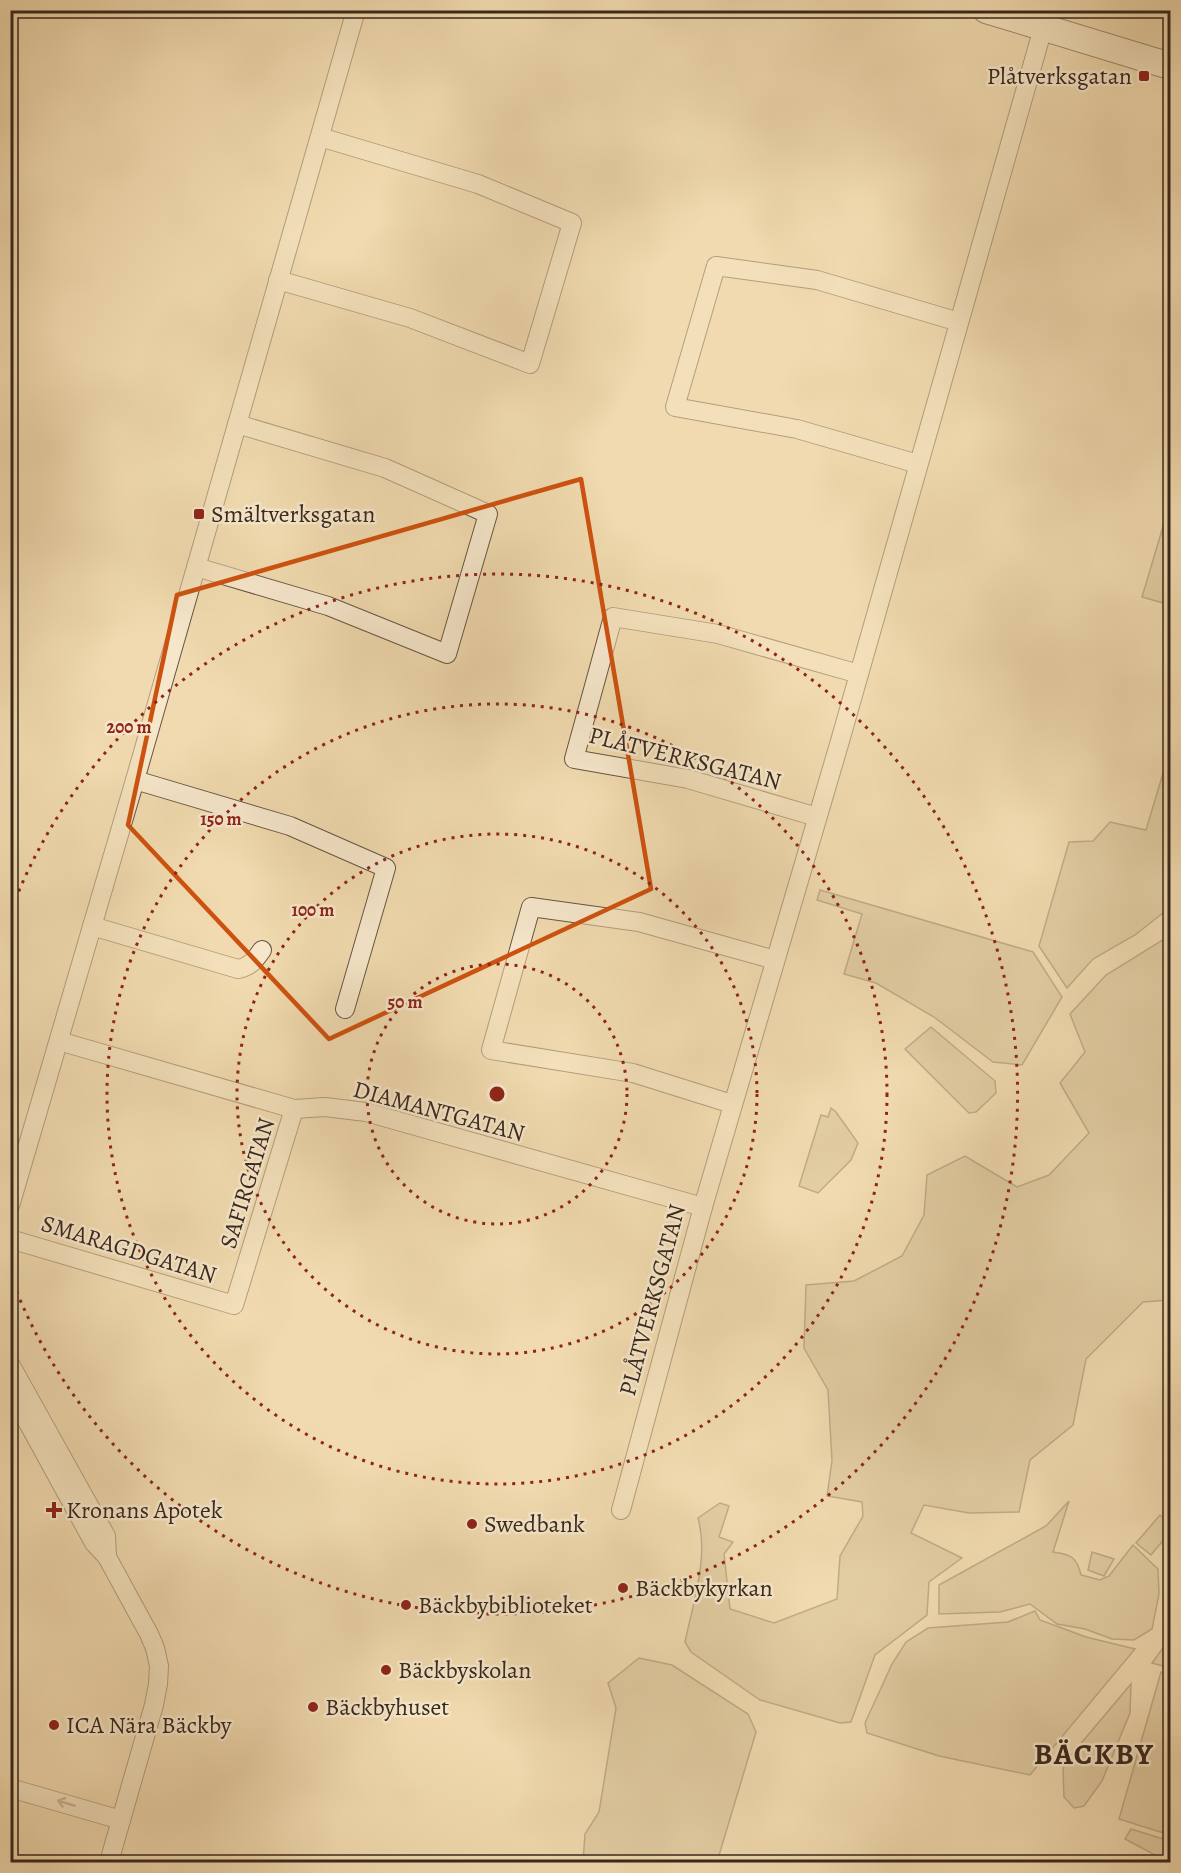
<svg xmlns="http://www.w3.org/2000/svg" width="1181" height="1873" viewBox="0 0 1181 1873" font-family="Alegreya,serif">
<style>
.green{fill:#d2bc96;stroke:#86725a;stroke-width:1.5}
.lines{fill:none;stroke-linecap:round;stroke-linejoin:round}
.street-casing{stroke:#675442;stroke-width:20}
.secondary-casing{stroke:#39281d;stroke-width:28}
.street{stroke:#f6e7cb;stroke-width:18}
.secondary{stroke:#f6e7cb;stroke-width:26}
.oneway{stroke:#988874}
.marked{fill:none;stroke:#ce520f;stroke-width:4.5;stroke-linejoin:round}
.ring{fill:none;stroke:#8f2418;stroke-width:3;stroke-dasharray:3 6}
.poi-dot{fill:#8f2418;stroke:#f6e7cb;stroke-width:2}
.labels{text-anchor:middle;dominant-baseline:central;stroke-width:5;stroke-linejoin:round;paint-order:stroke}
.poi-label{font-size:24px;fill:#39281d;stroke:#f6e7cb;text-anchor:start}
.street-label{font-size:24px;fill:#39281d;stroke:#f6e7cb}
.district-label{font-size:30px;font-weight:bold;letter-spacing:1.5px;fill:#39281d;stroke:#f6e7cb}
.centre{fill:#8f2418;stroke:#f6e7cb;stroke-width:3}
.ring-label{font-size:18px;text-anchor:middle;font-weight:bold;fill:#8f2418;stroke:#f6e7cb;stroke-width:5;stroke-linejoin:round;paint-order:stroke}
</style>
<rect width="100%" height="100%" fill="#f1daaf"/>
<filter id="stains"><feTurbulence type="fractalNoise" baseFrequency=".00333" numOctaves="4"/><feColorMatrix values="0 0 0 0 .2 0 0 0 0 .09 0 0 0 0 .02 0 0 0 .5 -.17"/></filter>
<radialGradient id="worn" r=".72"><stop offset=".6" stop-color="#630" stop-opacity="0"/><stop offset="1" stop-color="#630" stop-opacity=".3"/></radialGradient>
<g class="green">
<path d="M1170,503V605L1142,597Z"/>
<path d="M1170,750V905L1168,909L1135,935L1093,959L1067,988L1039,946L1069,842L1093,841L1110,822L1146,830Z"/>
<path d="M820,890L1033,952L1062,997L1022,1065L993,1062L934,1017L876,983L844,974L862,914L817,900Z"/>
<path d="M1170,931V1300L1143,1302L1086,1359L1073,1425L1030,1460L1019,1512L969,1513L924,1505L911,1533L962,1558L929,1582L927,1615L875,1655L851,1722L840,1723L760,1700L691,1652L685,1642C693,1603 709,1557 698,1518L720,1503L729,1506L719,1537L733,1542L724,1554L730,1609L774,1623L837,1599L840,1556L863,1516L862,1502L827,1496L832,1461L828,1390L804,1348L806,1285L854,1281L902,1256L924,1215L927,1175L965,1156L1017,1187L1049,1175L1089,1133L1060,1083L1085,1052L1070,1014L1106,975L1166,938Z"/>
<path d="M931,1027L995,1081L996,1093L976,1112L969,1113L905,1049Z"/>
<path d="M831,1108L836,1112L858,1143L851,1160L818,1193L799,1186L821,1115L828,1117Z"/>
<path d="M1069,1501L1053,1552C1070,1554 1077,1557 1081,1575L1100,1580L1109,1576L1133,1545L1158,1569L1159,1594L1152,1629L1134,1640L1112,1639L1085,1629L1057,1624L1030,1604L1000,1612L939,1614V1585L1046,1526Z"/>
<path d="M1160,1515L1170,1525V1532L1151,1555L1136,1543Z"/>
<path d="M1092,1552L1114,1559L1104,1576L1088,1570Z"/>
<path d="M1035,1611L1040,1620L1086,1637L1135,1649L1030,1775L939,1756L867,1733L865,1723L892,1664L906,1642L928,1628L1008,1622Z"/>
<path d="M1170,1638V1668L1152,1663Z"/>
<path d="M639,1658L672,1665L748,1714L756,1732L717,1862H583L585,1834L599,1812L616,1708L608,1683Z"/>
<path d="M1161,1672L1170,1675V1835L1119,1819Z"/>
<path d="M1131,1684L1130,1713L1102,1781L1084,1806L1074,1808L1064,1797L1063,1768L1072,1754Z"/>
<path d="M1131,1829L1170,1841V1862H1168L1125,1839Z"/>
</g>
<g class="lines">
<g class="street-casing">
<g id="street">
<path d="M278,280L410,318L530,364L572,223L478,184L320,137"/>
<path d="M918,464L797,429L675,407L716,266L817,280L959,322"/>
<path d="M196,567L328,606L447,654L488,514L385,468L237,424"/>
<path d="M135,780L290,826L386,868L345,1009"/>
<path d="M817,817L688,779L574,759L613,617L718,634L859,674"/>
<path d="M92,926L238,969C250,967 255,960 262,950"/>
<path d="M59,1041L294,1109L325,1107L366,1112L703,1207"/>
<path d="M732,1104L633,1073L491,1050L531,907L639,922L775,960"/>
<path d="M10,1206L135,780L356,10"/>
<path d="M10,1239L234,1305L294,1109"/>
<path d="M10,1364L106,1536L107,1557"/>
<path d="M10,1390L94,1543L107,1557L149,1634L155,1648L159,1666L158,1684L154,1705L109,1862"/>
<path d="M621,1510L703,1207L840,741L1043,28"/>
<path d="M10,1788L121,1820"/>
</g>
</g>
<g class="secondary-casing">
<path id="secondary" d="M986,10L1170,66"/>
</g>
<use href="#street" class="street"/>
<use href="#secondary" class="secondary"/>
</g>
<defs><path id="oneway-shaft" d="M-6 0H5M1.5-3L5.5 0L1.5 3" fill="none" stroke-width="1.6" stroke-linecap="round" stroke-linejoin="round" transform="scale(1.5)"/></defs>
<use class="oneway" href="#oneway-shaft" transform="translate(66 1803) rotate(-163)"/>
<path d="M0 0H1181V1873H0ZM581,479L651,889L329,1039L128,825L177,595Z" fill="#f1daaf" fill-opacity=".55" fill-rule="evenodd"/>
<path class="marked" d="M581,479L651,889L329,1039L128,825L177,595Z"/>
<g class="ring">
<circle cx="497" cy="1094" r="130"/>
<circle cx="497" cy="1094" r="260"/>
<circle cx="497" cy="1094" r="390"/>
<path d="M12 908A520 520 0 1 1 12 1280"/>
</g>
<g class="poi-dot">
<rect x="1138" y="70" width="12" height="12" rx="3"/>
<rect x="193" y="508" width="12" height="12" rx="3"/>
<path d="M51 1501h6v6h6v6h-6v6h-6v-6h-6v-6h6z"/>
<circle cx="472" cy="1524" r="6"/>
<circle cx="623" cy="1588" r="6"/>
<circle cx="406" cy="1605" r="6"/>
<circle cx="386" cy="1670" r="6"/>
<circle cx="313" cy="1707" r="6"/>
<circle cx="54" cy="1725" r="6"/>
</g>
<g class="labels">
<g class="poi-label">
<text x="1132" y="76" text-anchor="end">Plåtverksgatan</text>
<text x="211" y="514">Smältverksgatan</text>
<text x="66" y="1510">Kronans Apotek</text>
<text x="484" y="1524">Swedbank</text>
<text x="635" y="1588">Bäckbykyrkan</text>
<text x="418" y="1605">Bäckbybiblioteket</text>
<text x="398" y="1670">Bäckbyskolan</text>
<text x="325" y="1707">Bäckbyhuset</text>
<text x="66" y="1725">ICA Nära Bäckby</text>
</g>
<g class="street-label">
<text transform="translate(685 758) rotate(14)">PLÅTVERKSGATAN</text>
<text transform="translate(439 1111) rotate(15)">DIAMANTGATAN</text>
<text transform="translate(247 1183) rotate(-73)">SAFIRGATAN</text>
<text transform="translate(129 1249) rotate(17)">SMARAGDGATAN</text>
<text transform="translate(652 1300) rotate(-75)">PLÅTVERKSGATAN</text>
</g>
<g class="district-label">
<text x="1094" y="1754">BÄCKBY</text>
</g>
</g>
<circle cx="497" cy="1094" r="9" class="centre"/>
<g class="ring-label">
<text x="129" y="733">200 m</text>
<text x="221" y="825">150 m</text>
<text x="313" y="916">100 m</text>
<text x="405" y="1008">50 m</text>
</g>
<rect width="1181" height="1873" fill="none" stroke="#f1daaf" stroke-width="36"/>
<rect x="12" y="12" width="1157" height="1849" fill="none" stroke="#39281d" stroke-width="3"/>
<rect x="18" y="18" width="1145" height="1837" fill="none" stroke="#39281d" stroke-width="1.5"/>
<rect width="100%" height="100%" filter="url(#stains)"/>
<rect width="100%" height="100%" fill="url(#worn)"/>
</svg>
